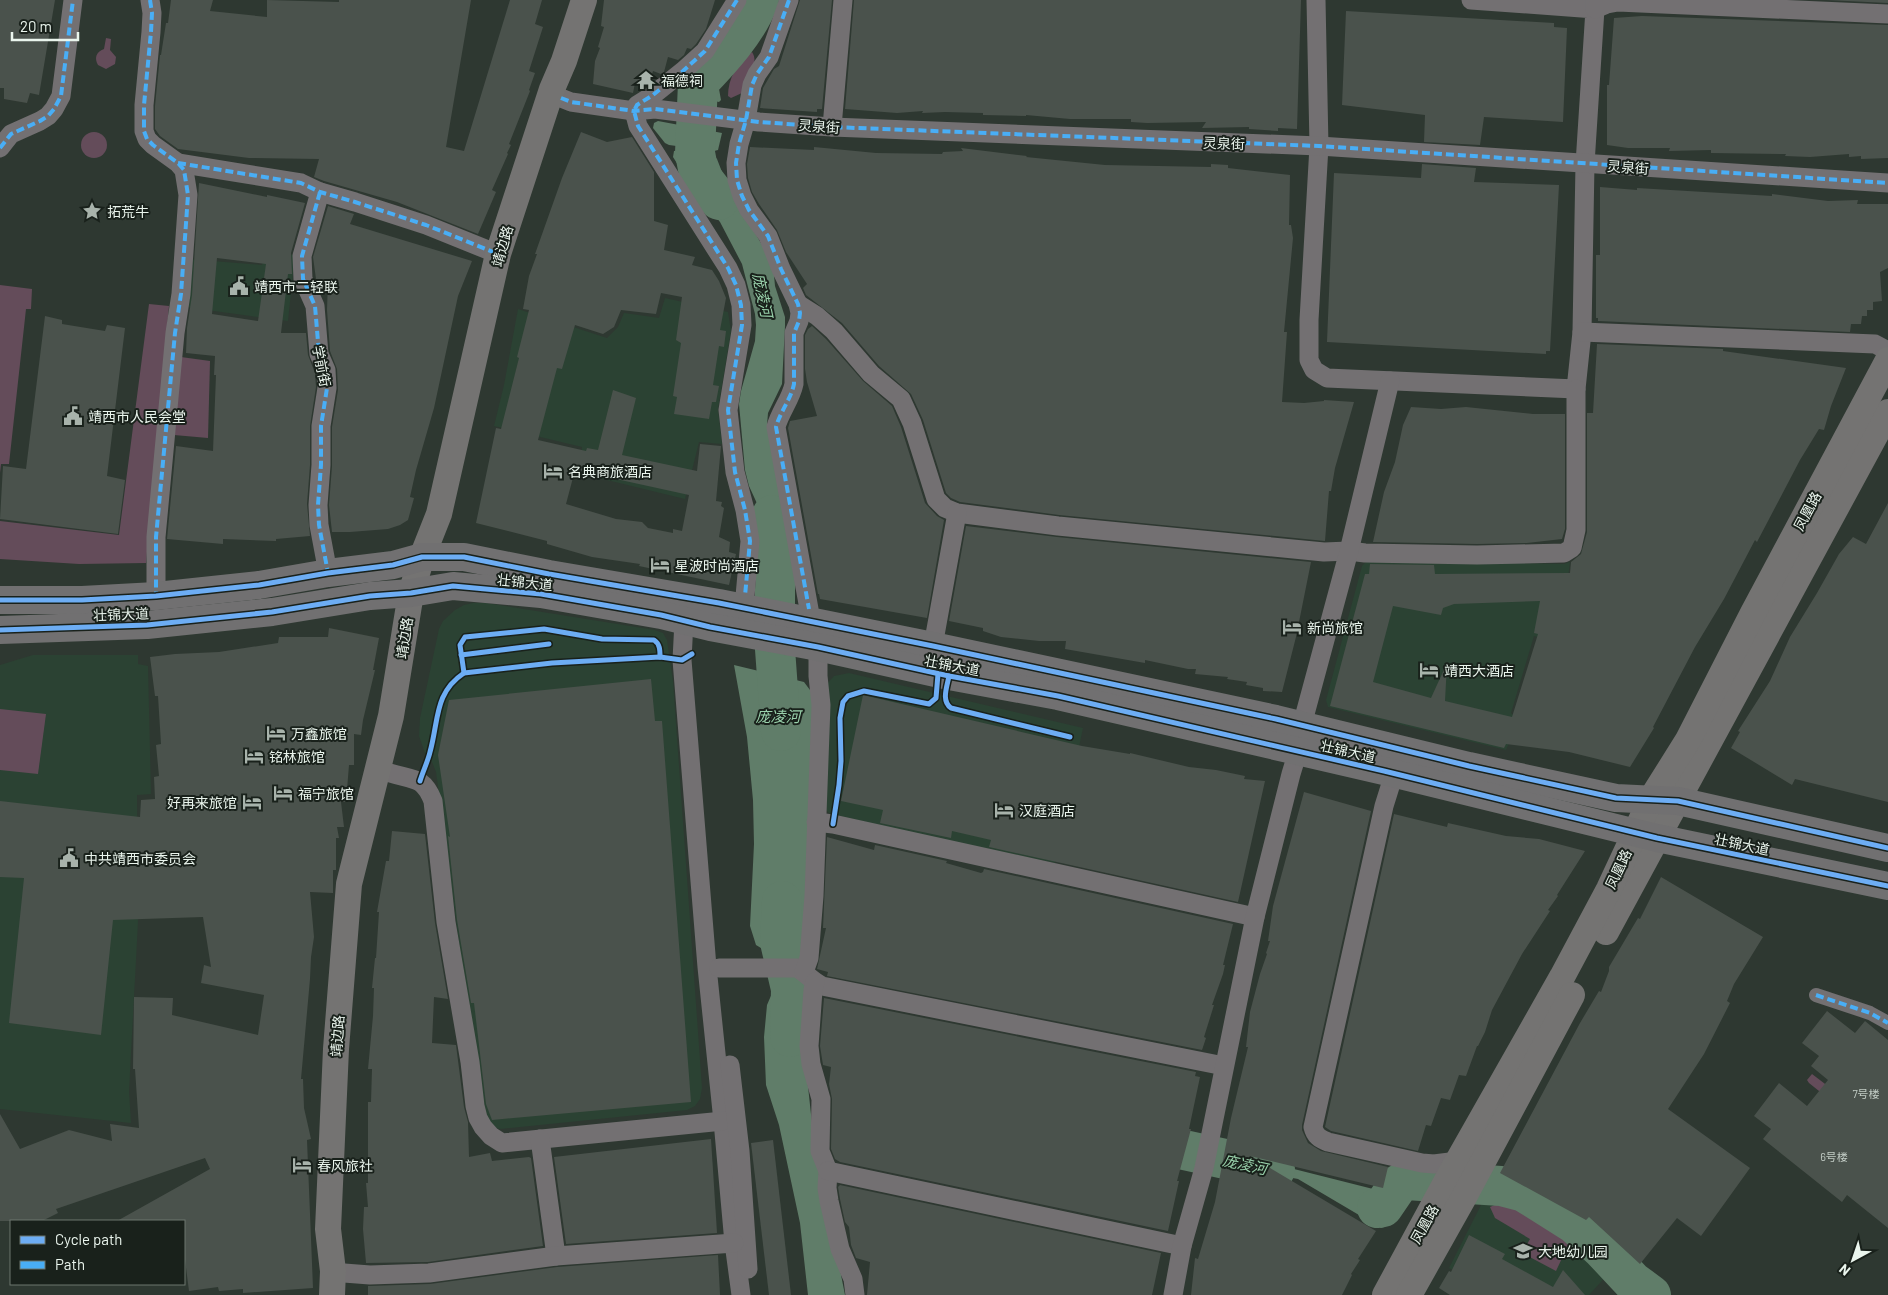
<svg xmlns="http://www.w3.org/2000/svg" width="1888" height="1295" viewBox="0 0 1888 1295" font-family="Barlow,'Noto Sans SC',sans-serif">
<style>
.built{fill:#2b4233}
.green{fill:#644c5a}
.water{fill:#607d69}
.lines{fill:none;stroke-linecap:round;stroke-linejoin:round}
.river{stroke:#607d69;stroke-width:40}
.building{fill:#4a524c;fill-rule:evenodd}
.pedestrian{stroke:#737072;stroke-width:14}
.minor{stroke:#737072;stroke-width:19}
.secondary{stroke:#747372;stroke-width:26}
.primary{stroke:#717071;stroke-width:28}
.quiet{stroke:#49aef6;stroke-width:4;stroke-dasharray:8 4;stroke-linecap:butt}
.cycleway-casing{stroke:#19211b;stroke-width:8}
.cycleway{stroke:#6dadf4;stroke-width:5}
.labels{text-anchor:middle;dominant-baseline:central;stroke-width:4;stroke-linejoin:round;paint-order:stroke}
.number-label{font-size:11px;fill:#c2ccc5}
.poi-label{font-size:14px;fill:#eaf5ed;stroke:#19211b;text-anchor:start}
.street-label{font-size:14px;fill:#eaf5ed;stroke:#19211b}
.water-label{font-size:15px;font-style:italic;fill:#9ad2ac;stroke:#19211b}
</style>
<rect width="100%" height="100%" fill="#2e3831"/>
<g class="built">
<path d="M264,251L295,255L288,321L185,307L188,259L262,265Z"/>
<path d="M665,298L728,312L731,331L718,409L722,444L699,442L685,499L578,473L582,447L494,426L504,385L518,309L607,338L618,327L624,313L659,318Z"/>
<path d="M1373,560L1564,564L1570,562L1561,634L1547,640L1534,636L1511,713L1519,720L1506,750L1328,707L1326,700L1362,566L1366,562Z"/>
<path d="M473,603H486L655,630L663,633L667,640L673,682L702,1088L700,1099L695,1106L687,1110L500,1129L492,1127L481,1106L436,772L432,762L426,756L419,736L420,718L439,629L443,621L455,610L464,605Z"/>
<path d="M33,655H138V664L148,666L151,794L137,795L138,922L129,1091L131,1123L0,1109V665Z"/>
<path d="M849,673L1083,728L1055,863L904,832L829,813L826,810L825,686L834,676Z"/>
<path d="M1508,1195L1515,1196L1523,1200L1567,1228L1610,1272L1589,1295H1497L1449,1268L1482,1203Z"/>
</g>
<g class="green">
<path d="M106,38L111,39L110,50L116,57L115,64L106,69L98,65C94,58 96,52 104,49Z"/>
<path d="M752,52C760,63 747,82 742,93L731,98L728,96C728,79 737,62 752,52Z"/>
<circle cx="94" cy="145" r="13"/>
<path d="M0,285L32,289L31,309H26L9,464H1L0,473Z"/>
<path d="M149,304L169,306L146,563L79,564L0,559V521L119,535Z"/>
<path d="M181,357L210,361L208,438L174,435Z"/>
<path d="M0,709L46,714L38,774L0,770Z"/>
<path d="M1812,1074L1888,1132V1146L1809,1083L1807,1080Z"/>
<path d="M1504,1201C1528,1201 1562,1229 1577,1247L1569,1255L1563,1256L1556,1271L1522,1253L1530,1239L1495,1218L1490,1207Z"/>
</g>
<g class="water">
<path d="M748,0H771L761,27L754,38L726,70L719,89L721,100L719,102L684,95L681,88C706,60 732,34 748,0Z"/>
<path d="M658,121L722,133L718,150L714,151L669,145L665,143L653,128L654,123Z"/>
<path d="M680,150L713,155L717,159L727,185L768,255L774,275L775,286L785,317V326L782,384L768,413L767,425L796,575L759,564L763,527L760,510L749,486L745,470L739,404L741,391L755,341L756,325L755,314L742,264L720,222L693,189L673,157L674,151Z"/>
<path d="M734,665L804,682L813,694L803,957L798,959L761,948L756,945L750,926L754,844L753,800L747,737Z"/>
<path d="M798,982L803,989L805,997L807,1077L813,1133L845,1295H808L800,1223L779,1125L766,1085L764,1037L767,1005L776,984Z"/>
<path d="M1223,1153L1290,1168L1381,1191L1387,1187L1393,1164L1425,1170L1403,1209L1385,1227L1381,1228L1298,1179L1219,1164Z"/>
</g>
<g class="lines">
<g class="river">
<path d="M719,200L699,174L695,153L698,83C721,59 747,31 759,0"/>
<path d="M772,515L778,546L775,590V649L781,731"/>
<path d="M782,901L780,942L791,989L790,1037"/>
<path d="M1134,1139L1275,1170"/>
<path d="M1377,1208L1383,1207L1398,1185L1406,1180L1501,1186L1524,1192L1575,1224L1602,1249L1632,1281L1651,1295"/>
</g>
</g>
<g class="building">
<path d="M0,0H55L39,95L30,93L27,103L4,99V88H0Z"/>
<path d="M171,0H213L210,11L267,17V0L339,2V0H471L446,147L464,151L510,0H542L535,24L543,27L529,71L535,73L529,90L530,91L509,144L511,145L507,153L508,154L492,190L496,192L478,234L397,202L324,181L314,177L319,159L249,158L178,149L160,136L155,129V106L160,55H161L166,23H168Z"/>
<path d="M604,0H715L706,29L696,44L691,49L687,48L684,55L678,60L668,57L664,72L661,74L653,71L649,84L645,87L635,83L633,93L593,84L595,61L600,48L598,47L604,27L601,26Z"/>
<path d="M800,0H832L822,109H817V112L760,108L763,88L774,69L779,66Z"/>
<path d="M854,0H1301L1297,129L1278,128V131L1249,129V127L1202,128L1206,122L1147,123L1131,122V119H1070L1026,115V116L983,115V113L945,112L922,113L923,111L897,113L845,109Z"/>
<path d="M1826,0H1888V3Z"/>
<path d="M1346,11L1554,23V27L1567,28L1563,122L1484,117L1480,145L1424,142L1425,115L1342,105Z"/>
<path d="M1642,16L1888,25V158L1861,159V156L1849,157V154L1810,157L1785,156L1786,154L1711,153V150L1669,151L1670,148H1628L1607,145V85H1609L1614,18Z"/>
<path d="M581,132L607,142L632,137L654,172V221L668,225L664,250L695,257L692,265L712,270L719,281L726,298L720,330L726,331L724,347L719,346L713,385L719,386L716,402H712L709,419L674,414L677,397L673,396L681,343L676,340L682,297L661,293L656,314L621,310L614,327L603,334L575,325L562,369L557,368L538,440L586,451L587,448L598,450L613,390L636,398L622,455L697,471L700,444L721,446L716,501L722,502L721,506L724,508L719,537L730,542L729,552L736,554L729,585L639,566L640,564L592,557L547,544V541L476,523L496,428L501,429L519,358L517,357L529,310L523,309L529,276L537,254H535L562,178ZM575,470L689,495L682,531L673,529V533L648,528L642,522L616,519L566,504Z"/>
<path d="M750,147L814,150V147L876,153L942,154L943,152L963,151L961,148L1027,156L1026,157L1105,165L1211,167V164L1228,165V168L1290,175L1289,225H1291L1293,238L1284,332H1287L1282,402L1304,403L1324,401V400L1354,402L1335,468L1331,491H1329L1325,541L1059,515L960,502L951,498L946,493L923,420L911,394L879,366L842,323L806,295L803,288L807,284L786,252L777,230L759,204L752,192L748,178L747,164Z"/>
<path d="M1422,164L1476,168L1474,182L1559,185L1550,351H1546V354L1327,342L1334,173L1421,178Z"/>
<path d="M199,183L267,197V195L305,203L291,253L292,274H288L281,333H306L308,355L315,373L316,387L310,426V465L307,504L310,536L276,539V541L223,539V544L167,539L176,446L213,451L216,375H214L215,356L186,353L187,328L192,295ZM217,258L266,264L258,321L212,314Z"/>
<path d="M1600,187L1637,190V188L1772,196V194L1828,201L1858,200L1857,204H1888V268L1880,272L1882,301L1873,302V310H1867V316H1862L1861,324H1851L1850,332L1598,321V318H1596V255H1600Z"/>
<path d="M328,206L354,214L350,224L472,261L458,296L434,408L416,470L410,497L414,498L408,520L400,525L388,529L350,532H332L329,505L332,466V427L338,390L337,369L330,351L327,310L328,282L316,279L313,257Z"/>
<path d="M45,316L62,320V324L105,331L107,325L125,328L107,476L125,480L118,534L0,519L3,466L26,469Z"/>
<path d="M812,326L826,339L863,381L892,406L901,427L925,503L937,516L944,520L927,618L820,599L819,594H818L788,428L790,421L817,416L807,382L805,369V335L808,329Z"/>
<path d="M1597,344L1723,349V351L1846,368L1831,406L1824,430L1819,429L1800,460L1757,542L1755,540L1724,599L1695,647L1653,727L1654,728L1630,767L1569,752L1506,744L1504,748L1330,706L1365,574H1369L1370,564L1434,565L1435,574L1570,573L1571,562L1581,554L1587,532V413H1593ZM1540,601L1534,633L1538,634L1512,717L1445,701L1447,663L1431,698L1373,682L1393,606L1441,615L1443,608L1454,604Z"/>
<path d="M1411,407L1441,409L1466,407L1533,414H1565V529L1562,539L1527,543L1477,544L1373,542L1384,492L1395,462L1403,425Z"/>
<path d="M1888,503V802L1795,779L1792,785L1731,748L1740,732L1738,731L1770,681L1790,637L1817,593L1839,554L1853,537L1866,544Z"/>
<path d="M966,526L1057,537L1311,562L1296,637L1282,692L1263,691V688L1246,685L1247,682L1227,679L1228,677L1195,674L1196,669H1188L1145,660V663L1065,649L1066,641H1039L1001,637L983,631V628L949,621Z"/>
<path d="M329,628L379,638L373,670H375L363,720L361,735L354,734V765H349L346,802H341L344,827H337L339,838H336V870H333V893L310,892L314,937L311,957L310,979L301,1079H303L304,1108L311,1139L307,1140L313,1288L243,1293V1289L219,1291L218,1287L189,1291L184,1252V1221H117L210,1169L205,1158L56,1209L58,1213L42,1221H0V1114L20,1149L69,1130L112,1141L110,1124L139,1128L135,1069H133L134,997L173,998L172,1015L258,1035L264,995L201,983L204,965L211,967L203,917L113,920L101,1035L9,1023L24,878L0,877V801L140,817L141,800L155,799L154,777L159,776L156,745L161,744L158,696H155L150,657L175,654L219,652L278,643L279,637H328Z"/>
<path d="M651,679L655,721H662L691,1102L492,1120L486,1104L474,1003H471L457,920L448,836L450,837L438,755L449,700Z"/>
<path d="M863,695L1082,746L1130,754V753L1189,767L1216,770L1245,776L1244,779L1265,781L1238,902L989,847L991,840L952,831L951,838L880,823L883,810L841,801Z"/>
<path d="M1304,792L1371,811L1302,1125V1130L1308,1143L1321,1151L1388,1167L1383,1188L1250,1156L1376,1231L1358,1259L1360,1260L1351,1274L1352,1275L1342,1295H1191L1195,1258L1198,1259L1215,1202L1231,1118L1248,1047H1246L1250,1012L1260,974L1267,954L1266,953L1270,941H1268L1273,906Z"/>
<path d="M1394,814L1447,827L1448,823L1506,836L1539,839L1585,851L1557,895L1558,896L1548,910L1550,911L1522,954L1492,1010L1485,1032L1478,1046H1477L1466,1076L1459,1075L1450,1100L1441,1098L1431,1126L1426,1125L1418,1151L1331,1131L1325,1127Z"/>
<path d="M392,831L425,834L435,923L448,999L434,997L432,1043L456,1045L464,1107L468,1122L469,1157L490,1153L492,1161L529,1157L531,1158L543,1246L428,1262L366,1263L363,1229L364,1207H368L366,1183H368V1102H371L372,1069H368L373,1016L374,988H372L375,958H376L379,912H377L386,861H389Z"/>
<path d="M827,837L874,850L875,845L947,861L946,863L981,873L983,872L984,869L1233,924L1223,965H1225L1223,974L1212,1005H1214L1204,1037L1206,1038L1202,1050L827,976L828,972L817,969L826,928H823Z"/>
<path d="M1661,877L1763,937L1734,984L1727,1001L1730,1003L1704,1054L1668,1109L1750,1168L1701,1236L1677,1218L1640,1264L1589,1217L1586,1220L1500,1173L1580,1023L1599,991L1601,992L1609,971V967L1638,918L1640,919Z"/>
<path d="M824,998L1196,1072L1195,1076L1200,1077L1189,1129H1191L1177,1181H1179L1168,1231L840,1162L835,1159L831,1149L832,1099L829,1084L831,1067L823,1065L820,1046Z"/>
<path d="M1827,1011L1855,1033L1865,1021L1888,1040V1228L1847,1195L1842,1202L1763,1139L1771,1129L1754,1116L1779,1083L1807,1106L1828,1080L1811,1066L1819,1056L1802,1043Z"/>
<path d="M711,1139L717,1233L566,1244L554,1157Z"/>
<path d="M773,1140L791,1295H769L751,1143Z"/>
<path d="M840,1185L1161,1253L1152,1295H867L870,1262L856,1258L851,1245L849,1227L845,1222L840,1199L838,1187Z"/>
<path d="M1469,1235L1505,1254L1502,1259L1553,1287L1563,1270L1585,1295H1450L1439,1288L1449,1271L1451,1272Z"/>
<path d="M718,1255L720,1295H368V1286L430,1284L557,1267Z"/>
</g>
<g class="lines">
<path class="pedestrian" d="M1816,995L1870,1013L1888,1023"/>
<g class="minor">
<path d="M150,0L152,13L151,32L144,105V131L147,139L153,145L178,163L184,170L188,195L181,294L175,333L156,537V596"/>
<path d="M737,0L705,51L683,71L653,95L637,105L634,111L638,126L728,268L736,285L741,305L742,325L728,410L735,472L745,510L750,541L745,596"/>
<path d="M789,0L769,57L757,74L752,85L746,120L739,144L736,163L737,180L742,196L749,210L768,236L781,269L798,304L800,313L799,321L794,333V384C791,399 780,412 776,427L809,609"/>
<path d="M1316,0L1319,146L1309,320V360L1314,370L1327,378L1576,389L1582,332L1585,164L1595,9L1471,0"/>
<path d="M1595,0V9L1607,4L1618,2L1888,14"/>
<path d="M561,98L571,102L634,111L655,109L759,122L832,127L1319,146L1888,183"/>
<path d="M832,127L843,0"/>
<path d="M0,148L11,134L40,121L48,116L54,109L61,96L73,0"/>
<path d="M178,163L301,183L320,192L355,202L426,225L498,254"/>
<path d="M320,192L302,256L303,279L315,306L319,354L326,370L327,388L321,426V465L318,505L319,525L328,573"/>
<path d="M798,304L817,316L834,331L871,374L901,399L912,423L936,499L945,508L957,513L1058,526L1324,552L1349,551L1365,553L1477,555L1564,553L1572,548L1576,530V389"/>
<path d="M1582,332L1875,344L1888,351"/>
<path d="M684,621L682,660L707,967L723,1121L734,1243L741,1295"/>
<path d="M933,646L957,513"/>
<path d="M390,773C413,780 423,776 433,801L446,922L470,1062L475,1106L478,1118L483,1127L491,1136L502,1143L723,1121"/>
<path d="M1394,774L1384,806L1313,1127C1315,1136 1320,1139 1328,1142L1422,1163L1434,1164L1458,1161"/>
<path d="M816,822L833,824L1255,917"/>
<path d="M719,968H797C806,973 812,981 822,986L1224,1066"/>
<path d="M804,972L809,958L814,896L821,705L818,676V647"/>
<path d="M815,982L813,990L809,1046L811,1064L821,1099L820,1151L828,1171L827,1188L829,1201L840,1249L853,1279L855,1295"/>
<path d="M730,1065L740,1151L748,1269"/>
<path d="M540,1139L556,1256"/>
<path d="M828,1171L1182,1246"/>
<path d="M344,1273L370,1275L429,1273L556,1256L734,1243"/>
<path d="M1173,1295L1182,1246L1204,1168L1255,917L1291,774L1298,751L1302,725L1349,551L1390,381"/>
</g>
<g class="secondary">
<path d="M1606,932L1888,412"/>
<path d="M332,1295L333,1271L328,1229L336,1049L349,884L391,716L411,593L422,557L439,514L498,254L552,89L564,61L584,0"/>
<path d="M1385,1295L1451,1173L1562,977L1609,889L1651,799L1688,740L1753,613L1888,360"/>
<path d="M1409,1295L1463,1199L1572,995"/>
</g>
<g class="primary">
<path d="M0,600H82L156,596L259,585L328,573L393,565L422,557H464L549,574L719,603L933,646L1276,719L1469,766L1616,798L1678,801L1888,848"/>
<path d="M0,630L147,625L272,612L370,596L411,593L453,586L541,594L661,615L710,627L818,647L949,676L1058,696L1384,771L1657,838L1888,886"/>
</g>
<g class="quiet">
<path d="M150,0L152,13L151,32L144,105V131L147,139L153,145L178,163L184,170L188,195L181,294L175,333L156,537V596"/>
<path d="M737,0L705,51L683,71L653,95L637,105L634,111L638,126L728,268L736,285L741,305L742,325L728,410L735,472L745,510L750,541L745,596"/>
<path d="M789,0L769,57L757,74L752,85L746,120L739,144L736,163L737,180L742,196L749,210L768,236L781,269L798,304L800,313L799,321L794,333V384C791,399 780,412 776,427L809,609"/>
<path d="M561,98L571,102L634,111L655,109L759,122L832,127L1319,146L1888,183"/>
<path d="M0,148L11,134L40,121L48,116L54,109L61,96L73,0"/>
<path d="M178,163L301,183L320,192L355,202L426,225L498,254"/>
<path d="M320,192L302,256L303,279L315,306L319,354L326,370L327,388L321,426V465L318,505L319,525L328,573"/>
<path d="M1816,995L1870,1013L1888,1023"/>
</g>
<g class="cycleway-casing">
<g id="cycleway">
<path d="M0,600H82L156,596L259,585L328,573L393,565L422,557H464L549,574L719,603L933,646L1276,719L1469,766L1616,798L1678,801L1888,848"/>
<path d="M0,630L147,625L272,612L370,596L411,593L453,586L541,594L661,615L710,627L818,647L949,676L1058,696L1384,771L1657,838L1888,886"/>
<path d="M461,655L549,644"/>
<path d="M464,673L460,645L465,637L544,629L602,639L654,640C660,644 660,650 660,657"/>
<path d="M949,676C947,687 941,701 951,708L1070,737"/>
<path d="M420,781C423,771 428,761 430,752C439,720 434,693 464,673L552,663L660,657L682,660L692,654"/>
<path d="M833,824L839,785L841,761L840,718L843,702L848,696L864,691L929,704L936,698L938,674"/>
</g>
</g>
<use href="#cycleway" class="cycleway"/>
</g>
<defs>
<g id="temple-bare" transform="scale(1.5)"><path d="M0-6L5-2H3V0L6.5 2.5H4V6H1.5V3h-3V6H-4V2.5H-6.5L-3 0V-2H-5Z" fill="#a8b3ab" stroke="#19211b" stroke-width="2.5" paint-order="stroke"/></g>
<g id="sight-bare" transform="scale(1.5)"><path d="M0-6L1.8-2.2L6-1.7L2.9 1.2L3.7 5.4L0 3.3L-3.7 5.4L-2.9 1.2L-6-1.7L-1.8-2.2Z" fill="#a8b3ab" stroke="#19211b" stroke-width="2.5" paint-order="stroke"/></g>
<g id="civic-bare" transform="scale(1.5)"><path d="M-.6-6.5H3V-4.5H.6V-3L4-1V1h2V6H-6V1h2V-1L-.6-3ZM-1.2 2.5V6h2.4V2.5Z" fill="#a8b3ab" stroke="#19211b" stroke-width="2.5" paint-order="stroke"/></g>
<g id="hotel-bare" transform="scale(1.5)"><path d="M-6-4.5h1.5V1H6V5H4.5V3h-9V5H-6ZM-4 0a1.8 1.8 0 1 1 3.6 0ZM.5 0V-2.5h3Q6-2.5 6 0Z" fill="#a8b3ab" stroke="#19211b" stroke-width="2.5" paint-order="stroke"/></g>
<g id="school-bare" transform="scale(1.5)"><path d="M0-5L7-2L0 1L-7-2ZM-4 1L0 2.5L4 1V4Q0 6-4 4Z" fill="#a8b3ab" stroke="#19211b" stroke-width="2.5" paint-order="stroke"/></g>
</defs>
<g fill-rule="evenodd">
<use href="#temple-bare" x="646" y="80"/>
<use href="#sight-bare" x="92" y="211"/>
<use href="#civic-bare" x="239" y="286"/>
<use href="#civic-bare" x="73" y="416"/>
<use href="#hotel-bare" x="553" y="471"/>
<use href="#hotel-bare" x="660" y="565"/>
<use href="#hotel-bare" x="1292" y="627"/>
<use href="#hotel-bare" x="1429" y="670"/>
<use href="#hotel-bare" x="276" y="733"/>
<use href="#hotel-bare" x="254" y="756"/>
<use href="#hotel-bare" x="283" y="793"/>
<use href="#hotel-bare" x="252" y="802"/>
<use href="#hotel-bare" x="1004" y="810"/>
<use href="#civic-bare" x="69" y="858"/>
<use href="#hotel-bare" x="302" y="1165"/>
<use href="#school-bare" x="1523" y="1251"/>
</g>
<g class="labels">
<g class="number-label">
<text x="1866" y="1093">7号楼</text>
<text x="1834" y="1156">6号楼</text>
</g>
<g class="poi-label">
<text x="661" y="80">福德祠</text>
<text x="107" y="211">拓荒牛</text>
<text x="254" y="286">靖西市二轻联</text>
<text x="88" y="416">靖西市人民会堂</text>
<text x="568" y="471">名典商旅酒店</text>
<text x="675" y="565">星波时尚酒店</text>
<text x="1307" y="627">新尚旅馆</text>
<text x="1444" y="670">靖西大酒店</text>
<text x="291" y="733">万鑫旅馆</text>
<text x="269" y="756">铭林旅馆</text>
<text x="298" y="793">福宁旅馆</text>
<text x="237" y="802" text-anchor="end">好再来旅馆</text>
<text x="1019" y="810">汉庭酒店</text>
<text x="84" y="858">中共靖西市委员会</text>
<text x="317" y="1165">春风旅社</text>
<text x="1538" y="1251">大地幼儿园</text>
</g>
<g class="street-label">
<text transform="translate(819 126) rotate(4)">灵泉街</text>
<text transform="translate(1224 143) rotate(2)">灵泉街</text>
<text transform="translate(1628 167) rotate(4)">灵泉街</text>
<text transform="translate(502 246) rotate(-74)">靖边路</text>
<text transform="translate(322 366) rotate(79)">学前街</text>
<text transform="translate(1807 511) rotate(-62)">凤凰路</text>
<text transform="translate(525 582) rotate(6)">壮锦大道</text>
<text transform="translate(121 614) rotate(-2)">壮锦大道</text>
<text transform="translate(404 638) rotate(-81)">靖边路</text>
<text transform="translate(952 665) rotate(11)">壮锦大道</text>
<text transform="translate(1348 751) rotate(13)">壮锦大道</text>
<text transform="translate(1742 844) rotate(12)">壮锦大道</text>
<text transform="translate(1618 869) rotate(-65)">凤凰路</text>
<text transform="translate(337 1036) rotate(-86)">靖边路</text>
<text transform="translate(1424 1224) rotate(-61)">凤凰路</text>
</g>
<g class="water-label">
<text transform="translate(763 295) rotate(78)">庞凌河</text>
<text x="778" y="716">庞凌河</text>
<text transform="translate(1245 1164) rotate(12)">庞凌河</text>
</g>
</g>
<rect x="10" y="1220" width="175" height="65" fill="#19211b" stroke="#6d766f"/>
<rect x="20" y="1236" width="25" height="8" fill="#6dadf4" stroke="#6d766f"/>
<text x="55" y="1245" font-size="15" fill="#eaf5ed">Cycle path</text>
<rect x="20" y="1261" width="25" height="8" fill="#49aef6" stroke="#6d766f"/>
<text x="55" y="1270" font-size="15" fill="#eaf5ed">Path</text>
<g transform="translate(1853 1260) rotate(220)" stroke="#19211b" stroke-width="4" paint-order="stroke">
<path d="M0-4L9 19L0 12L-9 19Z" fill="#eaf5ed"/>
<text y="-8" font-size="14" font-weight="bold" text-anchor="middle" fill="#eaf5ed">N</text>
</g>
<path d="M12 32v8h66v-8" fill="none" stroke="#eaf5ed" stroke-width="2.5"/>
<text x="20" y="32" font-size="15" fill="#eaf5ed" stroke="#19211b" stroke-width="4" paint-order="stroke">20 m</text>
</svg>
